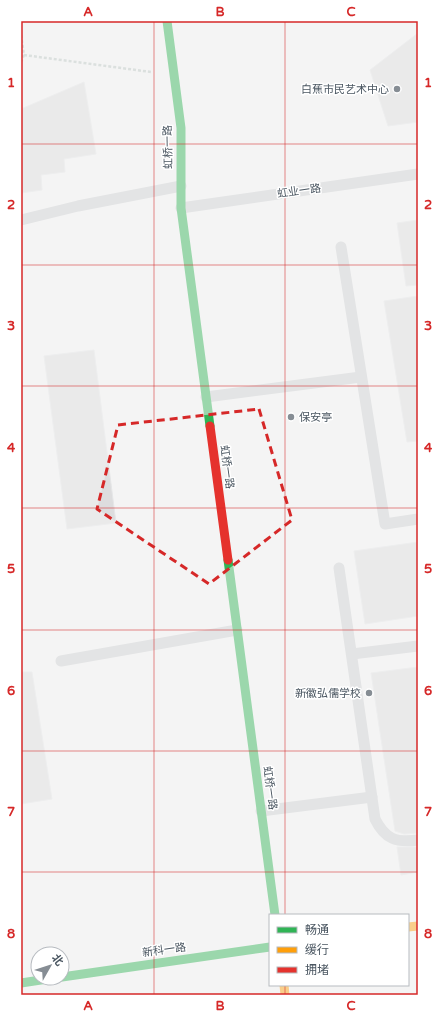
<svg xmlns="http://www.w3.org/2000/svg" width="439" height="1016" viewBox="0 0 439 1016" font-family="'Varela Round','Noto Sans SC',sans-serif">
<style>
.building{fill:#ddddde;stroke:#e5e6e7}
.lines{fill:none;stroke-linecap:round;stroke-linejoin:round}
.path{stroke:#bcc7c4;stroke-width:2.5;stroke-dasharray:3 2;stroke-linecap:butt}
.lane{stroke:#ced0d2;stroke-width:11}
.fast{stroke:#30b455;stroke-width:9}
.slow{stroke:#ff9f0a;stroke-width:9}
.jam{stroke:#e5322d;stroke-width:9}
.marked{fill:none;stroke:#d62828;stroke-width:3;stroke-dasharray:8 5;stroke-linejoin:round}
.grid{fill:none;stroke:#d62828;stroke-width:1;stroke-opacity:0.55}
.poi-dot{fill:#868d94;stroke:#fff;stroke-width:1.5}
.labels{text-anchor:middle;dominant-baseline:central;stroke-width:3;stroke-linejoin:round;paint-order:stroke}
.poi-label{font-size:11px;fill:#4a5661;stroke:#fff;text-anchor:end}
.street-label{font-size:11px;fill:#4a5661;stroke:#fff}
.neatline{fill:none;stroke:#d62828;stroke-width:1.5}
.grid-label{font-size:13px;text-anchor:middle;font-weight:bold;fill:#d62828}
</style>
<rect width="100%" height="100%" fill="#f4f4f4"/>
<g class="building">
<path d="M418,33V122L388,126L370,70Z"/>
<path d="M84,82L96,154L64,159L65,172L41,175L42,190L21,193V109Z"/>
<path d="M418,220V285L406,286L397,223Z"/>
<path d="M418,296V441L407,442L384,301Z"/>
<path d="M94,350L116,523L67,529L44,356Z"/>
<path d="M418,542V616L365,624L354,551Z"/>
<path d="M418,667V833L404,834L395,831L371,673Z"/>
<path d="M21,672H32L52,799L21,804Z"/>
<path d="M397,847H418V872L401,875Z"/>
</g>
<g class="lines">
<g class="path">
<path d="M21,35L24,55L21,62"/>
<path d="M24,55L151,72"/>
</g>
<g class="lane">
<path d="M181,208L418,174"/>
<path d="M21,220L78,206L181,186"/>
<path d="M341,247L385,524L418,519"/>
<path d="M206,397L361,377"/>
<path d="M339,568L375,819C385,839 396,843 418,840"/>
<path d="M352,654L418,646"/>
<path d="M61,661L237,630"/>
<path d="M261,811L372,797"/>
</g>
<g class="fast">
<path d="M167,21L181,128V208L210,426"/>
<path d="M228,560L275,915"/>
<path d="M62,977L270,947"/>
<path d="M21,983L54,978"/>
</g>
<g class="slow">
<path d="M408,927L418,926"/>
<path d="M284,985L285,995"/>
</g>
<path class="jam" d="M210,426L228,560"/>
</g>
<path d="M0 0H439V1016H0ZM259,409L292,520L209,584L97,509L118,425Z" fill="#f4f4f4" fill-opacity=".55" fill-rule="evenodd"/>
<path class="marked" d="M259,409L292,520L209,584L97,509L118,425Z"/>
<path class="grid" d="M154,21V995M285,21V915M21,144H418M21,265H418M21,386H418M21,508H418M21,630H418M21,751H418M21,872H418M285,985V995"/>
<g class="poi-dot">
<circle cx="397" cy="89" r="4"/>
<circle cx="291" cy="417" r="4"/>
<circle cx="369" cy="693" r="4"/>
</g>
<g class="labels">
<g class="poi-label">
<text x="389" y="89">白蕉市民艺术中心</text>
<text x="299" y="417" text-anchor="start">保安亭</text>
<text x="361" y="693">新徽弘儒学校</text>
</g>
<g class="street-label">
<text transform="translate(168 147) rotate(-91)">虹桥一路</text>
<text transform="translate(299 191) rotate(-8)">虹业一路</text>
<text transform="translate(227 467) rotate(82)">虹桥一路</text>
<text transform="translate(270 788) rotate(82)">虹桥一路</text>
<text transform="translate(164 950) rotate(-8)">新科一路</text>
</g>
</g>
<rect width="439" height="1016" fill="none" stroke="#ffffff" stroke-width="44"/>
<rect x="269" y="914" width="140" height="72" fill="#ffffff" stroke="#b7bbc0"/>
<rect x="277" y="927" width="20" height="6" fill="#30b455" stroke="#b7bbc0"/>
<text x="305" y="934" font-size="12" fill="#4a5661">畅通</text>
<rect x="277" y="947" width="20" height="6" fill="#ff9f0a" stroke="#b7bbc0"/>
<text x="305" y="954" font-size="12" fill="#4a5661">缓行</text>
<rect x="277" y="967" width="20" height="6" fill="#e5322d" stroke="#b7bbc0"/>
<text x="305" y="974" font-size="12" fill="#4a5661">拥堵</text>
<g transform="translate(50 966) rotate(51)"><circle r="19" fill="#ffffff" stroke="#b7bbc0"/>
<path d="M0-3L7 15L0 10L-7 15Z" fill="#868d94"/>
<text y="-6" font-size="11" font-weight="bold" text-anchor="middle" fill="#4a5661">北</text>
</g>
<rect x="22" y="22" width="395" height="972" class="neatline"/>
<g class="grid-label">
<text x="88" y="16">A</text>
<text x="220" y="16">B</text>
<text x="351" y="16">C</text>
<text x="11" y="87">1</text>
<text x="428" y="87">1</text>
<text x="11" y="209">2</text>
<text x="428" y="209">2</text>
<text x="11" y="330">3</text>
<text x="428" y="330">3</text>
<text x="11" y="452">4</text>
<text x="428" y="452">4</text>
<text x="11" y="573">5</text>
<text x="428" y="573">5</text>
<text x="11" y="695">6</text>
<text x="428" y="695">6</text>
<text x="11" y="816">7</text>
<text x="428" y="816">7</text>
<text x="11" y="938">8</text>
<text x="428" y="938">8</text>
<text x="88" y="1010">A</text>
<text x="220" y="1010">B</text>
<text x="351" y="1010">C</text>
</g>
</svg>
